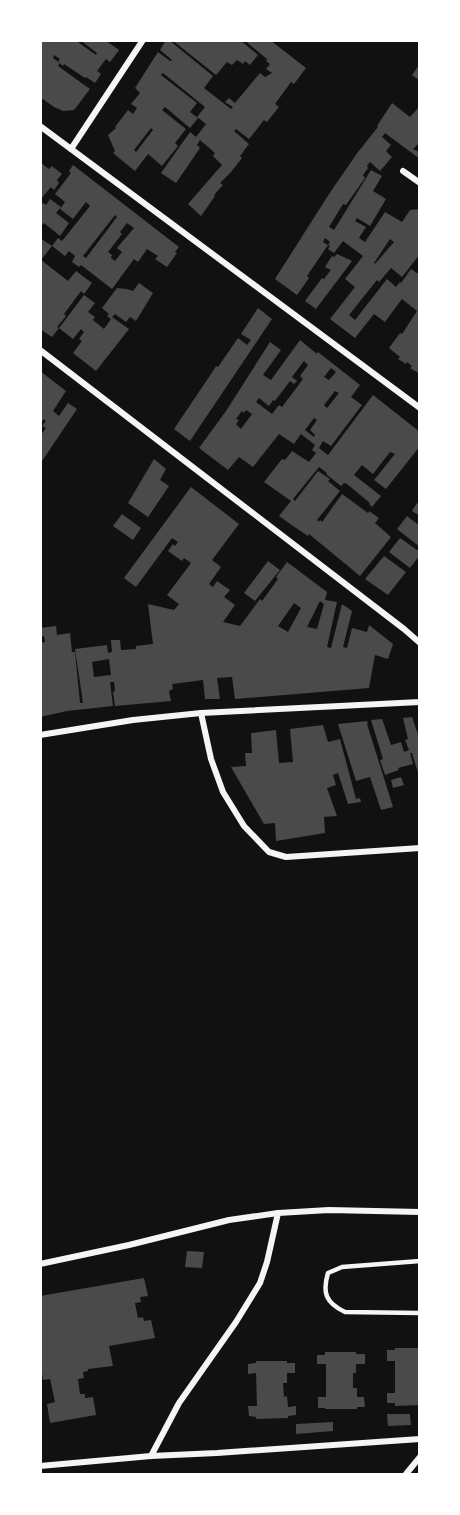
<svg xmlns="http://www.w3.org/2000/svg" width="460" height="1515" viewBox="0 0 460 1515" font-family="'Alegreya Sans',sans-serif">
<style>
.building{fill:#4a4a4a;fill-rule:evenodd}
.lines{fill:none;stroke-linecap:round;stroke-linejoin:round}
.service{stroke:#f5f5f5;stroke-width:4.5}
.minor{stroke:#f5f5f5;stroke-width:6}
</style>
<rect width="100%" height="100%" fill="#111"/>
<g class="building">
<path d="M40,40H75L96,55L97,53L80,40H105L119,50L110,62L106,59L97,71L101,74L95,83L86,77L85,78L64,64L63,66L58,62L60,59L54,55L53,58L60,63L58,66L90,89L74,110L63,111L54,107L40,97Z"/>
<path d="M166,40H169L213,76L204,88L231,109L233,107L225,102L229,98L235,103L260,73L265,77L272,73L266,69L270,64L266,61L267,59L244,40H266L268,42L270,40L306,68L294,84L291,82L275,104L279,107L267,122L264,120L249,139L236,129L234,131L249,144L240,156L242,158L231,172L220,183L223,185L214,195L215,196L201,216L188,204L222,165L213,156L215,153L200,140L197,145L200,148L176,183L161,173L190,132L196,137L206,124L197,117L205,107L163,73L161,75L197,103L190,112L198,118L190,128L165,107L162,110L186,129L175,143L178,146L162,166L148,154L135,171L113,153L115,151L108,135L116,128L115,127L128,110L133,114L137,108L131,104L140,93L135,88L158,52L170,61L172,60L160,50ZM151,128L153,130L136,152L134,150Z"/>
<path d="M172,40H240L258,55L250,65L245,61L243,64L237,60L232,65L227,62L216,75Z"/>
<path d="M420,64V81L412,75Z"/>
<path d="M392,103L410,117L420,106V142L413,149L417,151L420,149V159L385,133L382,137L391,145L386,151L392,157L380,171L370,162L367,166L368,168L363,175L365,178L346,205L343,204L329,227L334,230L371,170L382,176L373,191L386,199L370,226L357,218L355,221L366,227L359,238L365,242L385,212L402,222L410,210L420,209V254L402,277L391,268L379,282L377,280L349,315L355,320L387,279L396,287L400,282L401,283L411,269L420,275V354L418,356L420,357V374L410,368L412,366L407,362L406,364L398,359L400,357L389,348L400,333L402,334L417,311L402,299L385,322L374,314L355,338L330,319L355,287L345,279L363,256L343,241L334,253L328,249L330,246L328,245L330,242L325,238L323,242L328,245L307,276L309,278L297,295L275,279L329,194L358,152L378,127L377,126ZM390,239L394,242L375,264L374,263Z"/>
<path d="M40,162L49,169L52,166L62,174L57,180L59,183L54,190L51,187L40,200L42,178Z"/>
<path d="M73,165L179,247L175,252L177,253L167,267L155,259L158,256L147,249L138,262L134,259L112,289L81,265L79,267L72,262L75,256L69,251L65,256L52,246L58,238L62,241L90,206L86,202L73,219L60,209L65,202L55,194L71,173L69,171ZM115,215L117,217L86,258L83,256ZM127,223L134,228L117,248L122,252L115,261L111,258L112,255L108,252L122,234L120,232Z"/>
<path d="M50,199L61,207L56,213L69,223L60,236L44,223L40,228V206L43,203L46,205Z"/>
<path d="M40,238L52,246L41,260L68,281L76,271L92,283L84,294L81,291L64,314L66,316L57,327L59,328L84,295L95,303L88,312L95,317L93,320L104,329L111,319L107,316L109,314L102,308L117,288L127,289L133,291L139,283L153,293L136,321L130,317L126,322L115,314L112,317L129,329L96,371L73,353L82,341L79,339L84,332L81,329L73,339L59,328L52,337L40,329Z"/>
<path d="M337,254L352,261L316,309L305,301L322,278L324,279L331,270L325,267L332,256L334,257Z"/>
<path d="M258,308L272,319L190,441L174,429L215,368L216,366L218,367L238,338L247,345L251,340L241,334Z"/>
<path d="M300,340L317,354L318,352L360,385L351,397L362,405L331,446L323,441L319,448L328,455L373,395L420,432V446L386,489L374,480L395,454L390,452L373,474L362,465L354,475L381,496L372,507L369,504L370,503L347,484L344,483L341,486L326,474L327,473L319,467L293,499L295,501L318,471L330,479L328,481L340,491L317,520L319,522L320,520L322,522L342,494L368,513L369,511L379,518L375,523L391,537L360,576L309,534L308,536L293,526L279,516L291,501L264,482L282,459L285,460L292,451L309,462L316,453L312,450L315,445L301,434L294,444L279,434L253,467L239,457L228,470L199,448L226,411L270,342L281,350L263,375L271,380ZM304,361L308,365L300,376L303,379L282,407L279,405L272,414L256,402L259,398L269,406L273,400L275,401L290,381L294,384L297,381L292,377ZM331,368L336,372L329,380L324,377ZM335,391L339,393L327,408L324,405ZM246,410L252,414L241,429L236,424L239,420L236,419L242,411L244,413ZM314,418L317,420L310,430L315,435L314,437L305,430Z"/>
<path d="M40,371L66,391L53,411L59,416L68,403L77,409L40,464V436L46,428L42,426L46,421L44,419L40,424Z"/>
<path d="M154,459L166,469L160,480L169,486L148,517L128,503Z"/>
<path d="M191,487L239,524L212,560L221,567L209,584L213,587L217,581L230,590L224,597L235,605L223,622L240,626L260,599L262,601L278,579L276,577L287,562L327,592L325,600L337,602L327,647L331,648L342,604L352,611L343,647L347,648L352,628L367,632L369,625L393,644L388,659L375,655L369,688L235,699L232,677L217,678L220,699H205L203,680L172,684L173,689L169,691L171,701L115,706L113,692L115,691L114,682H110L113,706L67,711L40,717V643L45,642L44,636L40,637V628L56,626L57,635L70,633L72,652H75L80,703H83L75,649L107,645L108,653L112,652L111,640H120L121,650L136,649V646L153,644L148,604L174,610L179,604L167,595L191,563L184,558L182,561L168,551L173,544L175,546L178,542L172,538L136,587L124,578ZM320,601L324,604L317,629L307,627ZM294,603L301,608L288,632L278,626ZM109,659L111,675L94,677L92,662Z"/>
<path d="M417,503L420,505V516L412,511Z"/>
<path d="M122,514L141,528L133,540L113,526Z"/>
<path d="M407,516L420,526V547L397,529Z"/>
<path d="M400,538L417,550L420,548V555L410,568L389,552Z"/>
<path d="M384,556L406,572L388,595L365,579Z"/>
<path d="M268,561L280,570L255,601L244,593Z"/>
<path d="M412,717L420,740V779L412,753H410L413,764L398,768L399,770L385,775L380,760L383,759L371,720L382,719L391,745L401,742L404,752L409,750L405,740L408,739L403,718Z"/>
<path d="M367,721L368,724H367L393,807L381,810L370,777L356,781L338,724Z"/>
<path d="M323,725L328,742L340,739L356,799L360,798L361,802L348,804L338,773L333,775L336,785L327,788L337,816L324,817L325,833L276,841L275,823L264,824L231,767L246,766L245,753H252L251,733L276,730L279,763L293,762L290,729Z"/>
<path d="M401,777L404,785L393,788L391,780Z"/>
<path d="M187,1251L204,1252L202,1268L185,1267Z"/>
<path d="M144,1278L148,1296L140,1297L141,1302L135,1303L138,1318L143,1317L144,1321L151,1320L155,1338L109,1346L113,1366L88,1369V1371L83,1372L84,1378L78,1379L80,1394H85V1398L93,1397L96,1415L50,1423L47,1404L55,1402L50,1379L43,1380L42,1373H40V1296Z"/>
<path d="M395,1348H420V1405L395,1406V1403H387V1393H395V1361H387V1350H395Z"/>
<path d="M325,1352H356V1354H365V1364H356V1373H353V1388H357V1397H364L365,1407H357V1409H325V1408H318V1397H326V1364H317V1355H325Z"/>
<path d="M256,1361H287V1363H295V1373H287V1383H283L284,1397L287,1396L288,1407L296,1406V1415L288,1416V1418L256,1419V1417L249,1416L248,1406H257L256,1373L248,1374V1364L256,1363Z"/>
<path d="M387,1414H410L411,1425L388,1426Z"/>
<path d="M333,1422V1431L296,1434V1424Z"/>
</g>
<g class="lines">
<path class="service" d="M420,1261L342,1267L328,1273C322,1293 326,1303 345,1312L420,1313"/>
<g class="minor">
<path d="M40,126L420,408"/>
<path d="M71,149L143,40"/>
<path d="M403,171L420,183"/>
<path d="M40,350L404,629L420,643"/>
<path d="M201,713L211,759L223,792L244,826L269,852L286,857L420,848"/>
<path d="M40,735L133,720L201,713L420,702"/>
<path d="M40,1264L129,1245L229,1220L278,1213L329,1210L420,1212"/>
<path d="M151,1456L179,1403L236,1322L260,1283L267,1262L278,1213"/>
<path d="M40,1466L151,1456L217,1453L420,1439"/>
<path d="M406,1474L420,1457"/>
</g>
</g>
<rect width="460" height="1515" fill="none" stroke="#ffffff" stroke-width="84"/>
</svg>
